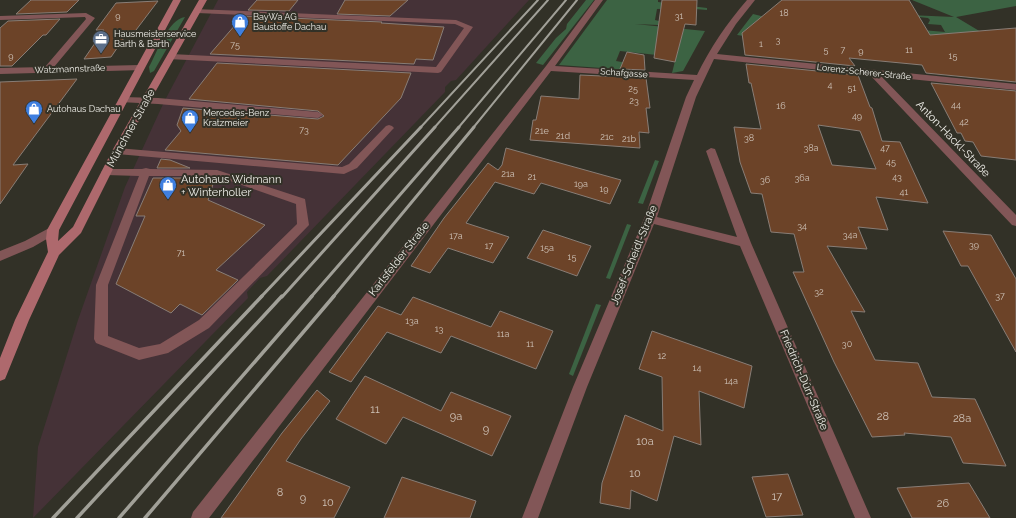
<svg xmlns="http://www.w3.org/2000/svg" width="1016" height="518" viewBox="0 0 1016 518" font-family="Raleway,sans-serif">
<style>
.commercial{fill:#453237}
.green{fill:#3c6343;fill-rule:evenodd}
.building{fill:#6c4328;stroke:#887d76;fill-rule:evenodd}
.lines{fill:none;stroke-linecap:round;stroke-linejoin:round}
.lane{fill:#825657;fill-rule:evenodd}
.street{fill:#825657;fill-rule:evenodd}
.secondary{fill:#ae696d;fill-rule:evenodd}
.rail-far2{stroke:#a1a098;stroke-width:2}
.rail-far1{stroke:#a1a098;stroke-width:3}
.rail{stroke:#a1a098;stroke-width:3.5}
.labels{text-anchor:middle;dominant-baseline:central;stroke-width:4;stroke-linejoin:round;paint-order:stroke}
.number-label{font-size:9px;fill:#cec2b7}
.far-poi-label{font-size:9px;fill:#eeede7;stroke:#323127;text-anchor:start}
.far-street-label{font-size:9px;fill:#eeede7;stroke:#323127}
.street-label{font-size:11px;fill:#eeede7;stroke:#323127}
.poi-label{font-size:11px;fill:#eeede7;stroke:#323127;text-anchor:start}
.near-number-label{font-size:11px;fill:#cec2b7}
</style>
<rect width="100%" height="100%" fill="#323127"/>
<path class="commercial" d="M218,0H529L456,80L451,81L445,87V92L267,276L260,278L247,292L248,298L33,518L38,447L78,320L125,187L164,102Z"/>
<g class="green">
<path d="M586,0H594L543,65L536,63L556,38L566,29L567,24Z"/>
<path d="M607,0H658V2L707,8V10L683,8L657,9L655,20L659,21L658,25L635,24L705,31L683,71L672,73L677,53L666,56L620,51L616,61L633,64L630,70L559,65Z"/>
<path d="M912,0H1016V6L956,17L986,35L751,37L737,35L753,14L781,21L909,15L954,17ZM919,17L928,18L930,20L928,24L941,25L945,32L922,30Z"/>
<path d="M185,17L154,71L150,73L149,67C157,53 168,19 185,17Z"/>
<path d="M655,160L659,161L643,204L638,203Z"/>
<path d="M627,224L631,225L610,279L606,278Z"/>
<path d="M596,304L601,305L573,376L569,374Z"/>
</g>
<g class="building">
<path d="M31,0H79L67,12L16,14Z"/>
<path d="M257,0H298L289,11L248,10Z"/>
<path d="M345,0H408L390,16L337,14Z"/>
<path d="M662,0H697L696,25L685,24L675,62L654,58Z"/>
<path d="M782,0H909L930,35L1016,28V82L926,73L922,65L849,58L855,66L745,55L742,33Z"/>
<path d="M158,1L133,34L126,35L111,57L84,59L104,30H96L116,3Z"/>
<path d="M243,16L382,22L381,23L444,27L433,60L416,59L414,64L210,54Z"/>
<path d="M60,19L46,35H43L12,66H0V28L8,21Z"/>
<path d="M627,52L644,55L645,70L620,69Z"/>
<path d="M217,63L411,73L401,98L338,165L165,150L181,131L177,125L183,108L318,119L324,116L318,111L189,99Z"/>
<path d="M746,64L858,75L870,107L872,108L882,141L900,142L928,203L876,197L888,230L858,227L867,249L827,246L865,312L851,311L875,360L918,363L932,397L975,399L1006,466L963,463L951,437L904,433L905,435L872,437L834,362L793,272H804L794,234L771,232L762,194L751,193L740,162L734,127L761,129L751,83H749ZM818,125L860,131L876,169L832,165Z"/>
<path d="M580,75L646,78L650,108H646L649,133L639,132L640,148L530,140L533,120H536L541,96L579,99Z"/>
<path d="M77,79L13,165L28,164L0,204V82Z"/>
<path d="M931,83L1016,91V160L981,156L973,142L965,141L961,133H957Z"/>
<path d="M506,148L621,180L610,204L541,183L534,194L495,182L466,223L509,237L493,263L448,248L430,273L411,266L444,218L488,163L498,170L502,165Z"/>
<path d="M161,159L170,160L190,168H157Z"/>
<path d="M153,178H215L208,200L265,225L216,270L238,280L202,315L180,304L171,313L116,284L145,216H136Z"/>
<path d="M543,230L591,246L577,276L527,258Z"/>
<path d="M943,231L991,235L1016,279V352L968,266H961Z"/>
<path d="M413,297L491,327L500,311L553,331L536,369L451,336L441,353L387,332L351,382L329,372L378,306L401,315Z"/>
<path d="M652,331L752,366L744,408L699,391L701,445L674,436L657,501L631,490L630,509L600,503L602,483L625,415L663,431L662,377L639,369Z"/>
<path d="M365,376L441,411L451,392L511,416L492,456L403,417L386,444L336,419Z"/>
<path d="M317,390L330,401L301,439L286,461L350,487L334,518H221L282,433Z"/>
<path d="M788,474L803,515L766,517L752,477Z"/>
<path d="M402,477L476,501L470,518H384Z"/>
<path d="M969,483L990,518H912L897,488Z"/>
</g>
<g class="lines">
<g class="lane">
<path d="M194,9L456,20L473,27L441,72L438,73L168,59L167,57L171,54L436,67L464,28L455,24L197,13H194Z"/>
<path d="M123,97L158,98L318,112L323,115L318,118L158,104L120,102L118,100Z"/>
<path d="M389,125L392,126L394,128L392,130L357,168L344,174L117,154L112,151L117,148L342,167L349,164L386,126Z"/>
<path d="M146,168L150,169L217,170L305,199L309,225L209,328L168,353L139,360L96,343L94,339L96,285L139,176L106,175L101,172L106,169H142ZM149,176H216L296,204L297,224L199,320L160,344L139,348L108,336V285Z"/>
</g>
<g class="street">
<path d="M595,0H603L555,66L697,75C710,48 727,23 747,0H755L736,24L717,54L1016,84V90L881,76L1016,215V226L1012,225L870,75L714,59L696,97L657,217L737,237L706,151L711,148L715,149L751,243L871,518H855L740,246L654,224L587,387L538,518H522L573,387L646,214L686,97L694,80L551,71L209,518H191L193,512L546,66Z"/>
<path d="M86,13L95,18L54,67L140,65L143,66L144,68L143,70L0,74V68L45,67L86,19L85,17L0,20V16Z"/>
<path d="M53,226L57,227L59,230L57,233L33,247L0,261V251L25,241Z"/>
</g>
<path class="secondary" d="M173,0H181L59,230L58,241L73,227L112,151L199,0H207L122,151L81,233L59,255L29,320L5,379L0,381V358L15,320L48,252L46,239L47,230Z"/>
<g class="rail-far2">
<path d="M420,128L538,0"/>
<path d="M434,128L548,0"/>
<path d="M458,128L566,0"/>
<path d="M473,128L577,0"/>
</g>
<g class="rail-far1">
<path d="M261,297L421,127"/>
<path d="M282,297L435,127"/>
<path d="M311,297L459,127"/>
<path d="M333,297L474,127"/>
</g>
<g class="rail">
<path d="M53,518L262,296"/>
<path d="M77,518L282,296"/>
<path d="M119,518L312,296"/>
<path d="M145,518L334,296"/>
</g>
</g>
<defs>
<g id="shop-pin" transform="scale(0.9)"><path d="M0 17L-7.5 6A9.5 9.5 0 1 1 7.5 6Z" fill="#3f7fe0" stroke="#323127"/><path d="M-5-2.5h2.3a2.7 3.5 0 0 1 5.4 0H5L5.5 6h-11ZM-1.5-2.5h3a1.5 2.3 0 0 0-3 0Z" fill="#fff"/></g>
<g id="office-pin" transform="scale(0.9)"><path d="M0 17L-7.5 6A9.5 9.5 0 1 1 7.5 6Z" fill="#5c6f8a" stroke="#323127"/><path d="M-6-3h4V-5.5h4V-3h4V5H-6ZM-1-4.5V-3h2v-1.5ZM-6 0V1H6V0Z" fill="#fff"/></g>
</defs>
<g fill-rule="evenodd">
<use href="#shop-pin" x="240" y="22"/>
<use href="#office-pin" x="101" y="39"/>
<use href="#shop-pin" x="34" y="109"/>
<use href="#shop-pin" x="190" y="118"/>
<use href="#shop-pin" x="168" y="185"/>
</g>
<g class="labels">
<g class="number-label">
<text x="784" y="13">18</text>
<text x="118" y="16">9</text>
<text x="679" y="16">31</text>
<text x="778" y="40">3</text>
<text x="761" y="44">1</text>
<text x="235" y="45">75</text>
<text x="826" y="50">5</text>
<text x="843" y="50">7</text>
<text x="909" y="50">11</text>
<text x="861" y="51">9</text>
<text x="11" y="56">9</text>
<text x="953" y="56">15</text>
<text x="830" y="85">4</text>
<text x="852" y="88">51</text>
<text x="633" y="89">25</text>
<text x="634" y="101">23</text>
<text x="956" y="105">44</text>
<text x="781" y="106">16</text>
<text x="857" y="116">49</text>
<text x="964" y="122">42</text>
<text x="304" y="130">73</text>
<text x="542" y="131">21e</text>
<text x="563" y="136">21d</text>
<text x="607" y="137">21c</text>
<text x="749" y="138">38</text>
<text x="629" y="139">21b</text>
<text x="811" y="148">38a</text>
<text x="885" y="148">47</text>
<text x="891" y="162">45</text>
<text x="508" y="174">21a</text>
<text x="532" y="177">21</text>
<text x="897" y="177">43</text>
<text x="802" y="178">36a</text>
<text x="765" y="180">36</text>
<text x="581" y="184">19a</text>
<text x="604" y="189">19</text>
<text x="904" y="192">41</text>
<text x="802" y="226">34</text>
<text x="850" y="235">34a</text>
<text x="456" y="236">17a</text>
<text x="974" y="245">39</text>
<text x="489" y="246">17</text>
<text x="547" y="248">15a</text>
<text x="181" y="253">71</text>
<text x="572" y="257">15</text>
<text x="819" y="292">32</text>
<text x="1000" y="296">37</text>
<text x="412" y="321">13a</text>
<text x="439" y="329">13</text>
<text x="503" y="334">11a</text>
<text x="530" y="344">11</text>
<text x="847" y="344">30</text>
<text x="662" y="356">12</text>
<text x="697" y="368">14</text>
<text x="731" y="381">14a</text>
</g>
<g class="far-poi-label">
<text x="253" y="17">BayWa AG<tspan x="253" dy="10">Baustoffe Dachau</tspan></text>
<text x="114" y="34">Hausmeisterservice<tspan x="114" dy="10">Barth &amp; Barth</tspan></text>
<text x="47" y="109">Autohaus Dachau</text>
<text x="203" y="113">Mercedes-Benz<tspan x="203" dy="10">Kratzmeier</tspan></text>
</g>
<g class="far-street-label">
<text transform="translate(70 69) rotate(-2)">Watzmannstraße</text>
<text transform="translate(864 72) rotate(6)">Lorenz-Scherer-Straße</text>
<text transform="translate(624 73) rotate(4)">Schafgasse</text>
</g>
<g class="street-label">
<text transform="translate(131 128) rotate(-61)">Münchner Straße</text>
<text transform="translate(953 139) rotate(46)">Anton-Hackl-Straße</text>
<text transform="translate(634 255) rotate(-68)">Josef-Scheidl-Straße</text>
<text transform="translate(399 259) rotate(-52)">Karlsfelder Straße</text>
<text transform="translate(804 380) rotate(67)">Friedrich-Dürr-Straße</text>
</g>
<g class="poi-label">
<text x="181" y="179">Autohaus Widmann<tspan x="181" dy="13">+ Winterholler</tspan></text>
</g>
<g class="near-number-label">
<text x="375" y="409">11</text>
<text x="456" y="416">9a</text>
<text x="883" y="416">28</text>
<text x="962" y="418">28a</text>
<text x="486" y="429">9</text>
<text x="645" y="441">10a</text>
<text x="635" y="473">10</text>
<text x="280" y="492">8</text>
<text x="777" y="496">17</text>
<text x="303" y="498">9</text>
<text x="328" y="502">10</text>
<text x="943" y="503">26</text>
</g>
</g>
</svg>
